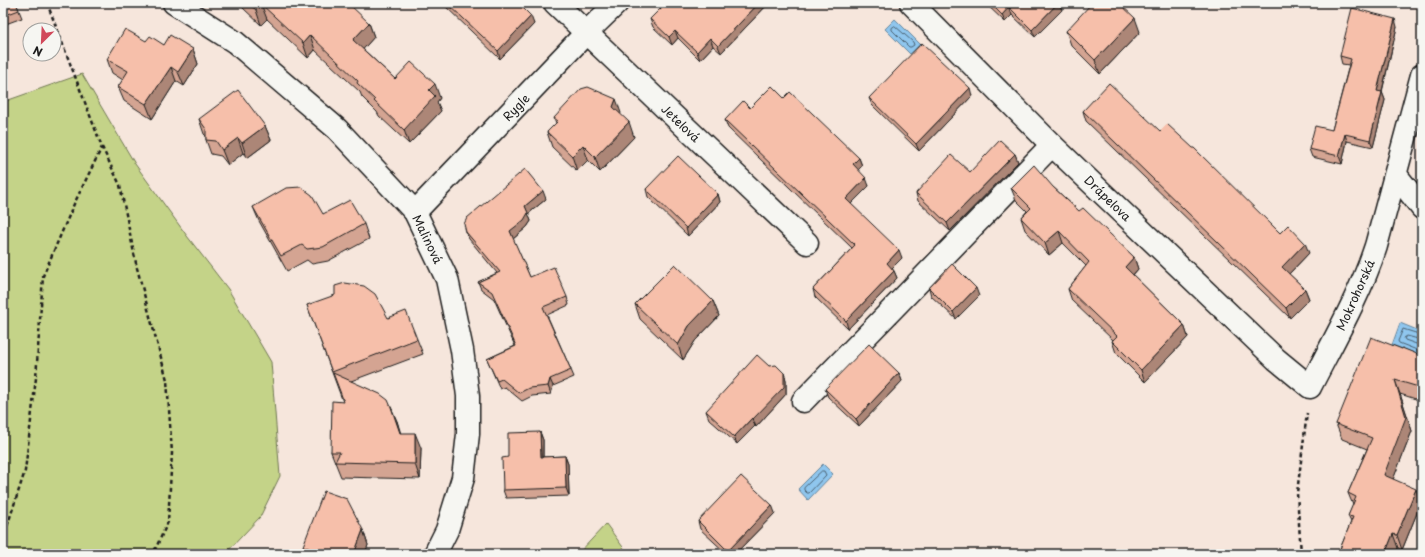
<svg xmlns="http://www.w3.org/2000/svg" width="1425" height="557" viewBox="0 0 1425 557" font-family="'Playpen Sans',sans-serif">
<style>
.green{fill:#c4d388;stroke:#707852}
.water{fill:#8fc6ee;stroke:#61829a}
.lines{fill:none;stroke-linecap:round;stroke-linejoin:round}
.shore{stroke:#4a6070;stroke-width:1}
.minor-casing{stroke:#1c1c1c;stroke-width:25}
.path{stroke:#1c1c1c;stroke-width:2.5;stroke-dasharray:4 3;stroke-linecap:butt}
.minor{stroke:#f6f6f2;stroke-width:22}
.wall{fill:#d4a492;stroke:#1c1c1c}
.shaded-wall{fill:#ac8677;stroke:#1c1c1c}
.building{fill:#f6bfaa;stroke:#1c1c1c}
.labels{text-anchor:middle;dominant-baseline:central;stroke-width:3;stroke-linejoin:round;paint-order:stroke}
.street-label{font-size:12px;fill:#1c1c1c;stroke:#f6f6f2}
</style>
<rect width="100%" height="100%" fill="#f6e6dc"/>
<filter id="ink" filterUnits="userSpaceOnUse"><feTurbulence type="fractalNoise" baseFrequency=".025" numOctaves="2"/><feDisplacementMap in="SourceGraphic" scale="8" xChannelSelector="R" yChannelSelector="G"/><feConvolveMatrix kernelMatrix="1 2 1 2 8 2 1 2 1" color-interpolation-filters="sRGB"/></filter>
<g filter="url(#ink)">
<g class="green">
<path d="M82,74L135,164L187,236L228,289L271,362L280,476L260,517L225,554H3V102Z"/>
<path d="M606,524L628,554H578Z"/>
</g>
<g class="water">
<path d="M895,19L920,44L910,54L885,29Z"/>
<path d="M1400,323L1422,332V356L1392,345Z"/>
<path d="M823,464L833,474L808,500L798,489Z"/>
</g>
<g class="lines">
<g class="shore">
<path d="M895,26L913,42L914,45L911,47H909L892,30V28Z"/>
<path d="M1422,335L1403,329L1398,341L1399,343L1422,352"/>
<path d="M1422,340L1407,336L1404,338L1405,340L1422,346"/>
<path d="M822,471H824L826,475L809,493H807L804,490V488Z"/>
</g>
<g class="minor-casing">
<g id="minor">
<path d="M174,3L235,42L337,129L415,212L447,279L462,350L468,396V434L463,478L447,530L435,554"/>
<path d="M555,3L807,243"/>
<path d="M911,3L1052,145L1276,359L1310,387C1334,340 1360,295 1376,246L1422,75"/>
<path d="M1396,175L1422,208"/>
<path d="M415,212L586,33L617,3"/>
<path d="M803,401L1052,145"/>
</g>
</g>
<g class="path">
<path d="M47,3L102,147L120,185L137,268L167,380L172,453L168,522L153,554"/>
<path d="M3,539L25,471L36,378L43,276L74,204L102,147"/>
<path d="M1301,554L1297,493L1307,413"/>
</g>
<use href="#minor" class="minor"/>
</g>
<g class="wall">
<path d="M3,3H16L22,18L3,25Z"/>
<path d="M241,3H301L308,9L369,23L374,37L363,49L395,79L440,98L437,102L441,111L409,144L379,116L377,112L362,97L360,92L315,50L308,58L267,19L261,25L243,8Z"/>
<path d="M442,3H522L520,5L534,24L500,59Z"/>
<path d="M666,3H769L721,53L713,46L700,60L678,38L672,45L653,27L650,19Z"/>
<path d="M985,3H1059L1062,10L1035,37L1012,15L1005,22Z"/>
<path d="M1397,27L1382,92L1385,100L1373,147L1347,141L1342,164L1312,157L1309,149L1332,130L1349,65L1342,64L1340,56Z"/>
<path d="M1066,31L1140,32L1100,74L1071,45Z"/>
<path d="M146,41L164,45L193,49L198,64L184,86L176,81L152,119L124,101L118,87L123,80L112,73L107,59Z"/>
<path d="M972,96L919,151L872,105L869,98Z"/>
<path d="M784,98L859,158L862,166L858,170L869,186L851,204L902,258L892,268L894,271L897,278L848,329L815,297L813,289L852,248L728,128L725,120L750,108Z"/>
<path d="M1083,111L1160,131L1280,233L1309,253L1289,274L1305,289L1309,299L1290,318L1086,121Z"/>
<path d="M621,113L620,114L634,137L600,172L588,160L577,171L552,147L547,132L556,123L554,118Z"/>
<path d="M199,119L265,126L271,140L247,158L243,153L228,165L221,156L211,154L206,140V136L204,134Z"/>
<path d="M1015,154L1018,162L950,231L918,201L916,193Z"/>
<path d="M1053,187L1079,211L1134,257L1138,269L1133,275L1184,325L1188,337L1145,382L1116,353L1112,341L1113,340L1072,301L1068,289L1086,266L1063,243L1049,255L1025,230L1021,218L1027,211L1016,200L1011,188Z"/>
<path d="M646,189L718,194L720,202L688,236L648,197Z"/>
<path d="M546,199L528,214L531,221L527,227L513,239L530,277L567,297L569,305L547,315L571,370L574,377L553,386L551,394L532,396L522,401L505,387L500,389L487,359L515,346L494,299L481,289L478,282L497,273L469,239L466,232Z"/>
<path d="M253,207L323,214L364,224L369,239L328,261L312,264L307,260L287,271L259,221Z"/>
<path d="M929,288L979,296L956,319L931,296Z"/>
<path d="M713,301L719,316L695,341L683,360L640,319L635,304Z"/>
<path d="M307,305L388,318L417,339L423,354L351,381L397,421L400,433L421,448L420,479L341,477L331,452L343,402Z"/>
<path d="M1402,349L1422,356V401L1400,394L1412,431L1393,479L1421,503L1402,550L1398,548L1396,554H1338L1351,522L1348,516L1353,505L1348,493L1367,449L1342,439L1336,424Z"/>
<path d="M769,366L784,373L786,380V394L756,427L755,426L737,444L709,419L706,411Z"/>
<path d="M899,373L902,381L859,426L828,397L825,389Z"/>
<path d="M540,432L543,440V457L565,456L568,464L569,496L506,498L503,490L508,457Z"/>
<path d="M775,513L735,554H727L700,529L698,521Z"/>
<path d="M363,530L368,545L365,554H306L303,546Z"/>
</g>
<g class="shaded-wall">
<path d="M759,3H769L721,53L718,46Z"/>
<path d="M1058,3H1059L1062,10L1035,37L1032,30Z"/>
<path d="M261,4L267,19L261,25L256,10Z"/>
<path d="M1009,7L1012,15L1005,22L1002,15Z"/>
<path d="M531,16L534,24L500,59L498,51Z"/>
<path d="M1135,18L1140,32L1100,74L1095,60Z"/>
<path d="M1395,19L1397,27L1380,99L1377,91Z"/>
<path d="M369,23L374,37L359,54L353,40Z"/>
<path d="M675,31L678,38L672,45L669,37Z"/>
<path d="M310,35L315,50L308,58L303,43Z"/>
<path d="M710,38L713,46L700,60L697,52Z"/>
<path d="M193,49L198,64L184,86L178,72Z"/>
<path d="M171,67L176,81L152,119L146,104Z"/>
<path d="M435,84L440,98L437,102L441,111L409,144L404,130L429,90Z"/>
<path d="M970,88L972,96L919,151L916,144Z"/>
<path d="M1382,92L1385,100L1373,147L1370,140Z"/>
<path d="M616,99L621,113L618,121L613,107Z"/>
<path d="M629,122L634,137L600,172L595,157Z"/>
<path d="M265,126L271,140L247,158L242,143Z"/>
<path d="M1345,134L1347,141L1342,164L1339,156Z"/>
<path d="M238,138L243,153L228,165L222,150Z"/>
<path d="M583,145L588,160L577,171L572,156Z"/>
<path d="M1015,154L1018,162L950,231L947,223Z"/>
<path d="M859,158L862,166L856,172L853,164Z"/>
<path d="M866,178L869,186L849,206L846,199Z"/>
<path d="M543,191L546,199L528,214L525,206Z"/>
<path d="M718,194L720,202L688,236L686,228Z"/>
<path d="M528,213L531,221L527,227L513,239L510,231Z"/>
<path d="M1059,231L1063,243L1049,255L1045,243Z"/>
<path d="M1305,243L1309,253L1286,277L1282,267Z"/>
<path d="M899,250L902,258L889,271L887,263Z"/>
<path d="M1134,257L1138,269L1129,279L1125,267Z"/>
<path d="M894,271L897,278L848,329L846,321Z"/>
<path d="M976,288L979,296L956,319L953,312Z"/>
<path d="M1305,289L1309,299L1290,318L1286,308Z"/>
<path d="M713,301L719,316L695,341L683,360L678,345L689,326Z"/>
<path d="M1184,325L1188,337L1145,382L1141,370Z"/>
<path d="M784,373L786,380V394L756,427L753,419Z"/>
<path d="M899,373L902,381L859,426L856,419Z"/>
<path d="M550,379L553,386L551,394L548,386Z"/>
<path d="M1395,380L1400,394L1412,431L1389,490L1384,475Z"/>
<path d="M391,407L397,421L405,447L400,433Z"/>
<path d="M752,418L755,426L737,444L734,437Z"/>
<path d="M540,432L543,440V465L541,457Z"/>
<path d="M415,433L421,448L420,479L415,464Z"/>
<path d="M565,456L568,464L569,496L566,488Z"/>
<path d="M1416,489L1421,503L1402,550L1397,535Z"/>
<path d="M772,505L775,513L735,554H730L728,551Z"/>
<path d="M363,530L368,545L365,554H354Z"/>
<path d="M1393,534L1398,548L1396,554H1385Z"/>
</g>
<g class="building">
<path d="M3,3H16L19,10L3,16Z"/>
<path d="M248,3H301L308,9L313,3H348L369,23L353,40L395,79L411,62L435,84L429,90L435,96L404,130L374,101L375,100L357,83L358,81L310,35L303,43L261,4L256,10Z"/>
<path d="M447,3H518L531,16L498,51Z"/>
<path d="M666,3H759L718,46L710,38L697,52L675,31L669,37L650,19Z"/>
<path d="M990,3H1058L1032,30L1009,7L1002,15Z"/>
<path d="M1092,3H1119L1135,18L1095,60L1066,31Z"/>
<path d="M1352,8L1395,19L1377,91L1382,92L1370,140L1345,134L1339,156L1309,149L1315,126L1332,130L1351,59L1340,56Z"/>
<path d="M125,29L146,41L150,36L164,45L170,35L193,49L178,72L171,67L146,104L118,87L128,71L107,59Z"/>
<path d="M922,43L970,88L916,144L869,98Z"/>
<path d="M1109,83L1160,131L1167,124L1193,148H1194L1280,233L1288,225L1305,243L1282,267L1305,289L1286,308L1083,111Z"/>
<path d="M772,86L784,98L790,92L859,158L853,164L866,178L846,199L899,250L887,263L894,271L846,321L813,289L855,245L725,120L743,101L750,108Z"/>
<path d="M588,87L616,99L613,107L629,122L595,157L583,145L572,156L547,132L558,121L554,118L581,89Z"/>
<path d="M238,90L265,126L242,143L238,138L222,150L216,141L206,140V129L199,119Z"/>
<path d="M1000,140L1015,154L947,223L916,193L951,155L970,172Z"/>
<path d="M678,156L718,194L686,228L646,189Z"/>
<path d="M1034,165L1053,187L1079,211L1083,208L1134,257L1125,267L1184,325L1141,370L1112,341L1117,336L1068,289L1089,262L1059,231L1045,243L1021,218L1031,208L1011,188Z"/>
<path d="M525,169L543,191L525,206L528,213L524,220L510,231L530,277L554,267L567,297L543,307L571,370L550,379L548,386L529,388L519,393L502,379L497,381L487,359L516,346L492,292L478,282L500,272L466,232L464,224L467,218Z"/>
<path d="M301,187L312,195L323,214L350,200L364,224L323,247L307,249L302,245L281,256L253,207L286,188Z"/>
<path d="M675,264L713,301L689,326L678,345L635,304Z"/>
<path d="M952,264L976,288L953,312L929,288Z"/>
<path d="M345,283L364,286L375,294L388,318L406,311L417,339L332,372L307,305L335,295V286Z"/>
<path d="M1371,337L1402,349V348L1422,356V388L1395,380L1406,417L1384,475L1416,489L1397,535L1393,534L1385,554H1338L1353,517L1348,516L1356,497L1348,493L1372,438L1336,424Z"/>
<path d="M869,344L899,373L856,419L825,389Z"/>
<path d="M757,355L769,366L776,365L784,373V387L753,419L752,418L734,437L706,411Z"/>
<path d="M333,373L380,394L388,400L391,407L400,433H415V464L335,462L340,452H331L332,401L344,402Z"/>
<path d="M540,432L541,457L565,456L566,488L503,490L502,458L508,457V433Z"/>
<path d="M741,476L772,505L728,551L698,521Z"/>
<path d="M324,491L347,499L363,530L354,554H324L303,546Z"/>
<path d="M468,550L486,551L490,554H465Z"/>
</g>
</g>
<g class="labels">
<g class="street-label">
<text transform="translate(516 107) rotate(-46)">Rygle</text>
<text transform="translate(681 123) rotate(44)">Jetelová</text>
<text transform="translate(1108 198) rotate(44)">Drápelova</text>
<text transform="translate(428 239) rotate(64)">Malinová</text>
<text transform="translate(1355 295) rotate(-66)">Mokrohorská</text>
</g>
</g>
<rect width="1425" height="557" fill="none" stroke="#f6f6f2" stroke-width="16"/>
<rect x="8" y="8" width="1409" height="541" fill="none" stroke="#1c1c1c" stroke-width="1.5" filter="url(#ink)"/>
<g transform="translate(42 42) rotate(204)"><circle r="19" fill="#f6f6f2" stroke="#9f9f9c"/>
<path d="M0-3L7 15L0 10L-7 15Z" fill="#d1495b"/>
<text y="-6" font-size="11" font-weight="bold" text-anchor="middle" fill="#1c1c1c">N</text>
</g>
</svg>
